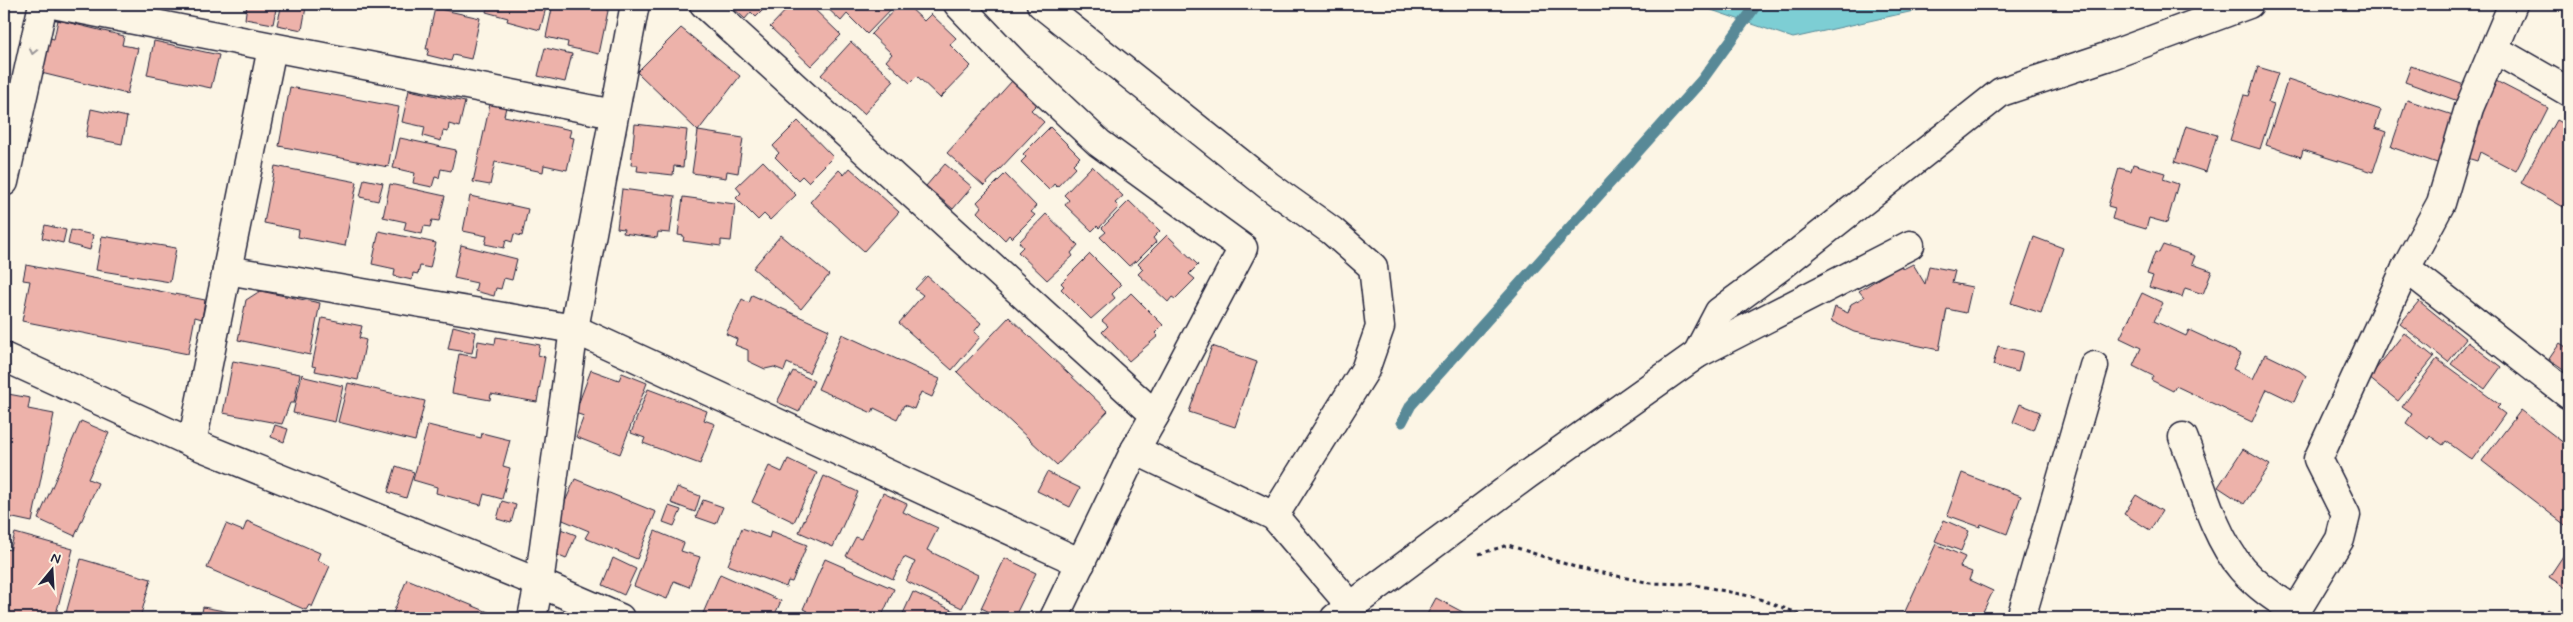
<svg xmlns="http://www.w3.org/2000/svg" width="2573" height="622" viewBox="0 0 2573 622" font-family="Mynerve,sans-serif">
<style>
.water{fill:#7dced4;stroke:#598997}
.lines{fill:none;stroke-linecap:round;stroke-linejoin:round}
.stream{stroke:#598997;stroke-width:11}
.building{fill:#edb2aa;stroke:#22223b}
.minor-casing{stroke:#22223b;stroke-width:31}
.path{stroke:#22223b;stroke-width:3;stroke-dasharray:4 4;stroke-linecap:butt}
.minor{stroke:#fcf5e5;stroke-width:28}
.oneway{stroke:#9a9698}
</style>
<rect width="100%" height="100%" fill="#fcf5e5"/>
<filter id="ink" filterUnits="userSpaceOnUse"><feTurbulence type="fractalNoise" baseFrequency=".02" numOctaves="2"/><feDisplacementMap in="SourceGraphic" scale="10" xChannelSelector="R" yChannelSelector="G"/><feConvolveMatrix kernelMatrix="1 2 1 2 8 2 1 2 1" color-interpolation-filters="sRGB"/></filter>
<g filter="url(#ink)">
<path class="water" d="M1694,4H1945L1793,38Z"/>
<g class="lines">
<path class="stream" d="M1402,422L1411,405L1702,80L1757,4"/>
</g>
<g class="building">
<path d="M247,4H277L273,24L245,19Z"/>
<path d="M282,4H299L298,6L306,7L302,30L277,25Z"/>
<path d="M488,4H547L540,30L507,21L508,18L486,12Z"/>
<path d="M553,4L609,6L599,54L567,47L568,42L546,37Z"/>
<path d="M733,4H769L756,17L751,12L745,19L731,6Z"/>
<path d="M792,4H809L841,35L811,66L770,27Z"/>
<path d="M823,4H896L867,34L847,14L841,21Z"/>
<path d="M900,4H906L924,21L931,14L956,38L950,45L971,66L940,98L917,76L910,83L886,61L892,54L871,34Z"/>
<path d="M435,8L480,18L471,59L453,55L451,61L427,55L429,49H426Z"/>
<path d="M58,20L124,36L122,45L138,48L127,94L33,71L41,36L54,39Z"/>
<path d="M681,28L740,76L698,131L637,72Z"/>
<path d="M154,41L219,55L211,88L147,75Z"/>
<path d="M851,42L894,81L864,114L821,75Z"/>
<path d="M545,48L572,54L565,82L538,76Z"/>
<path d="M2411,66L2464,85L2458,101L2405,82Z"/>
<path d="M2258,67L2278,73L2268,103L2274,105L2260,149L2230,140L2244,95L2249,96Z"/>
<path d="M2288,79L2381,110L2375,128L2386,132L2373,172L2303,150L2301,157L2266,145Z"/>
<path d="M1012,81L1037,104L1031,110L1044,122L984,186L947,153Z"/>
<path d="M2496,81L2548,108L2516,171L2480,152L2477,161L2464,157L2478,119Z"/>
<path d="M290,87L399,107L388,167L279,146Z"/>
<path d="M409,90L465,102L459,127L449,124L448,132L443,131L441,141L423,136L425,127L402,122Z"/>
<path d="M2407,100L2456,116L2440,164L2391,147Z"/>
<path d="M490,104L506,107L504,116L571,130L569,137L574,138L567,170L544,165L543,172L495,162L490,185L473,182Z"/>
<path d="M91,109L127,117L122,144L86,137Z"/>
<path d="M2556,120L2569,127V216L2565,213L2567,209L2521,183Z"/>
<path d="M798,121L833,157L808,182L802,176L798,180L775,157L779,153L773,146Z"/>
<path d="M635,124L687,130L683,167L674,166L673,175L637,171L638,165H631Z"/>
<path d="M2186,126L2217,135L2206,172L2175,162Z"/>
<path d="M1050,127L1080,157L1073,164L1076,167L1057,187L1054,184L1049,190L1021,162L1026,157L1023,154Z"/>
<path d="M698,131L743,138L738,173L727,171L726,178L692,173Z"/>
<path d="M400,138L456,150L451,171L441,169L439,178L435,177L432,187L413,183L415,173L393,168Z"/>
<path d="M763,161L796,195L770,220L764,214L758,220L736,198L741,193L736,187Z"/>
<path d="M945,164L972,187L953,209L926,186Z"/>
<path d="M2133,164L2165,173L2163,179L2178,184L2167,223L2149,218L2146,229L2112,219L2115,208L2108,206L2119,168L2131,171Z"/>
<path d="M275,166L357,182L345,246L298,237L299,230L264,223Z"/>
<path d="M1092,166L1123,196L1115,203L1119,207L1099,228L1097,226L1092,231L1065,205L1069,200L1064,195Z"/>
<path d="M850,168L899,212L864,251L810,202L839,170L844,175Z"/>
<path d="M1005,174L1036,206L1031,212L1035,215L1012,238L1009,235L1005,240L977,212L981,207L977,202Z"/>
<path d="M364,179L383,183L378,201L360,197Z"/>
<path d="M390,184L445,196L439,221L432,220L430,227L424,226L422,234L404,230L406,222L383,217Z"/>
<path d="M622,189L675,196L670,233L658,232L657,238L623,233L624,229L617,228Z"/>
<path d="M470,196L528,209L522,236L514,234L512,242L506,240L504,248L485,244L487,236L463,231Z"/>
<path d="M683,197L735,204L731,241L721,240V246L683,241L684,236L678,235Z"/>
<path d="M1129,201L1160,231L1153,238L1156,242L1136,262L1135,261L1129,266L1100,237L1106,232L1102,228Z"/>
<path d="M1046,214L1078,245L1071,253L1073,256L1047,280L1018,252L1023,247L1019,242Z"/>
<path d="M45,225L66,230L63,243L42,238Z"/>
<path d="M71,230L93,235L90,250L68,244Z"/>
<path d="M379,231L436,243L430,268L420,266L418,274L413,273L412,280L394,276L395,269L372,264Z"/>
<path d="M781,235L829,275L801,309L753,268Z"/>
<path d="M1167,235L1198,265L1189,274L1195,279L1175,299L1172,297L1168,302L1138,274L1143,269L1138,264Z"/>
<path d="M102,236L176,248L170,282L96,270Z"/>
<path d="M2034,237L2063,248L2041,313L2011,303Z"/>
<path d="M461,245L517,259L512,280L504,278L501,289L496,288L494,296L475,291L477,283L454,278Z"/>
<path d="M2163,245L2195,256L2192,264L2212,271L2203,294L2185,288L2182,297L2149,287L2153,276L2147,274L2155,252L2159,253Z"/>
<path d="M1090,254L1121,285L1112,294L1115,298L1091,319L1061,289L1064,286L1061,283Z"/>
<path d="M1913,264L1925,284L1929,266L1955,271L1952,283L1972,287L1966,313L1947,309L1939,350L1854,332L1831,321L1835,307L1848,313L1851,304L1864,297L1859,291L1900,265L1903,269Z"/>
<path d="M26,265L205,300L202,319L195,317L188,354L22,321L30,281L23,280Z"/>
<path d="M927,276L981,323L974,332L980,337L952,370L899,323L923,295L915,289Z"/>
<path d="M260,291L320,303L310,355L238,340L246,300Z"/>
<path d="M1131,293L1163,325L1155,333L1158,336L1129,361L1102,332L1108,326L1102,321Z"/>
<path d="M2142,293L2163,303L2154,321L2186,336L2189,330L2241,354L2233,369L2253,379L2265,354L2300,371L2306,376L2294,402L2267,389L2252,422L2176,386L2173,391L2151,380L2153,376L2133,366L2141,348L2120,338Z"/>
<path d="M752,295L829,330L809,373L787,363L784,371L774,367L765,369L748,361V350L735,345L737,339L726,334L742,299L749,303Z"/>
<path d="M2419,301L2466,339L2448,362L2400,324Z"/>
<path d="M1009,317L1108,411L1057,465L957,372Z"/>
<path d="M322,318L362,326L359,338L366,340L358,380L315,371L316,367L312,366Z"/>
<path d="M453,326L476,332L472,353L448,349Z"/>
<path d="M2404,333L2434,357L2398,401L2369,378Z"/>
<path d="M842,334L940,379L932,397L921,392L914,409L904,405L897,419L874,408L872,413L818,389Z"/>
<path d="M496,337L540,345L538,355L545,357L537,402L491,394L490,400L452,393L459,354L476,357L478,341L495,344Z"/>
<path d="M2468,342L2501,367L2485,389L2451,364Z"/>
<path d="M2560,343L2569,349V373L2549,359Z"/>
<path d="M1212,346L1257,362L1235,427L1189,412Z"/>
<path d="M1998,346L2023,352L2018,372L1993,365Z"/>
<path d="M2437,359L2500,405L2497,408L2505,414L2472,460L2446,441L2443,445L2430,436L2428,439L2406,423L2412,414L2402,407Z"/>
<path d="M233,361L300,374L294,403H290L282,424L223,413Z"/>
<path d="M591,370L619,380L622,373L647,383L620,454L576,437L584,416L575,413Z"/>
<path d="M793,371L814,381L799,412L777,402Z"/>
<path d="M302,374L305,377L343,386L335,422L293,413Z"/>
<path d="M348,383L425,401L415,441L338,422Z"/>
<path d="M648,389L707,411L704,420L715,424L700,464L643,443L645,438L631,433Z"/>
<path d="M8,394L30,398L28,409L54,414L32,522L4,516V417Z"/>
<path d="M2020,404L2040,412L2033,430L2013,422Z"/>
<path d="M2521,410L2569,447V528L2482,461Z"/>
<path d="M81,421L109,433L88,479L98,483L75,536L38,519Z"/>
<path d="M275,425L288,429L284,442L271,437Z"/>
<path d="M428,425L481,438L482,433L510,440L503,466L510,468L502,499L484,494L481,505L436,493L437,487L413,480Z"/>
<path d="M2243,449L2270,465L2244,504L2218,487Z"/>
<path d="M788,459L817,473L794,522L752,502L769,466L782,472Z"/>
<path d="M396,466L414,472L406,498L388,492Z"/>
<path d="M1047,472L1080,488L1070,507L1037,491Z"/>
<path d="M1962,473L2021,496L2007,534L1981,524L1980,527L1947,515Z"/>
<path d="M824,476L858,492L833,547L799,532Z"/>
<path d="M575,479L656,512L637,559L585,538L589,531L558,518Z"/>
<path d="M677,487L700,496L695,512L671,503Z"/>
<path d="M883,493L907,504L903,512L938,528L927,550L978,575L962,608L906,581L915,562L904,557L893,579L846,556L856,537L861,539Z"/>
<path d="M2136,495L2162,511L2150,530L2124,514Z"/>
<path d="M703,500L723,507L716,524L696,517Z"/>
<path d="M502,501L516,505L511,523L497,519Z"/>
<path d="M669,506L681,510L674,526L663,522Z"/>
<path d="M1944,520L1969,531L1961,551L1935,541Z"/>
<path d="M247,521L320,553L317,560L330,566L312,607L309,605L306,610L207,568L226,524L243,531Z"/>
<path d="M558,528L576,535L566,559L548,551Z"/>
<path d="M742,528L769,538L771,531L807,545L792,582L788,581L786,587L728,565Z"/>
<path d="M655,531L684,543L681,551L700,557L689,587L674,581L667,599L634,586Z"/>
<path d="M15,533L73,549L55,618H4V548L10,550Z"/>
<path d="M1936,544L1965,557L1960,567L1972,572L1969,580L1993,591L1980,618H1902Z"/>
<path d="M2567,550L2569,552V590L2549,577Z"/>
<path d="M613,558L636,569L624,595L602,585Z"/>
<path d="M1005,558L1036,573L1014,618H1003L981,608Z"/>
<path d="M81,559L151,579L140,618L65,617Z"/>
<path d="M825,559L894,589L881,618H805L807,611L803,609Z"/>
<path d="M720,574L781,601L776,612L784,616L783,618H701Z"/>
<path d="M407,579L493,614L492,618H391Z"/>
<path d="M913,592L956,612L954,618H901Z"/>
<path d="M1436,598L1474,618H1425Z"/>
<path d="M203,607L234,613L233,618H201Z"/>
<path d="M2548,609L2560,618H2541Z"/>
</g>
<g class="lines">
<g class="minor-casing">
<g id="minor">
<path d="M53,4L614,114"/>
<path d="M704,4L1155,415L1135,450L1054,618"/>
<path d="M958,4L1015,64L1099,143L1243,248L1155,415"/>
<path d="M1041,4L1269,186L1332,231L1373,267L1380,327L1365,370L1274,516"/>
<path d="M2494,49L2569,92"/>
<path d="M4,182L43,4"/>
<path d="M2406,268L2569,395"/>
<path d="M227,270L574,329L1081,563"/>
<path d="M1697,354L1719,312L1780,267L2001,92L2106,57L2249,4"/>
<path d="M4,357L192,443L539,583L620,618"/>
<path d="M2183,437C2199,477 2213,536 2242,569C2258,587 2276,599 2296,611"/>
<path d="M192,443L272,48"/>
<path d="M1135,450L1274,516L1350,605"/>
<path d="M532,618L539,583L574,329L635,4"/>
<path d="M1335,618L1528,474L1697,354L1910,245"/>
<path d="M2021,618L2094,366"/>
<path d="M2292,618L2340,539L2346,515L2318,459L2406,268L2441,203L2469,108L2513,4"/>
</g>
</g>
<path class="path" d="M1479,554L1508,545L1578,568L1651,583L1691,584L1754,597L1811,618"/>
<use href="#minor" class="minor"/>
</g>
<defs><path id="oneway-chevron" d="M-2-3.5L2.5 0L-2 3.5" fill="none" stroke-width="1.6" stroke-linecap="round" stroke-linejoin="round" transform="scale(1.25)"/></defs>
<use class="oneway" href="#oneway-chevron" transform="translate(33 51) rotate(102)"/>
</g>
<rect width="2573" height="622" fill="none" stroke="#fcf5e5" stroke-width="20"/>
<rect x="10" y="10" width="2553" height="602" fill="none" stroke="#22223b" stroke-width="2" filter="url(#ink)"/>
<g transform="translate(52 570) rotate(18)" stroke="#fcf5e5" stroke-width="4" paint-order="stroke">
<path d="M0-4L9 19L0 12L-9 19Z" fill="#22223b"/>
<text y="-8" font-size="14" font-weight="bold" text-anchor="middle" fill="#22223b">N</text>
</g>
</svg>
